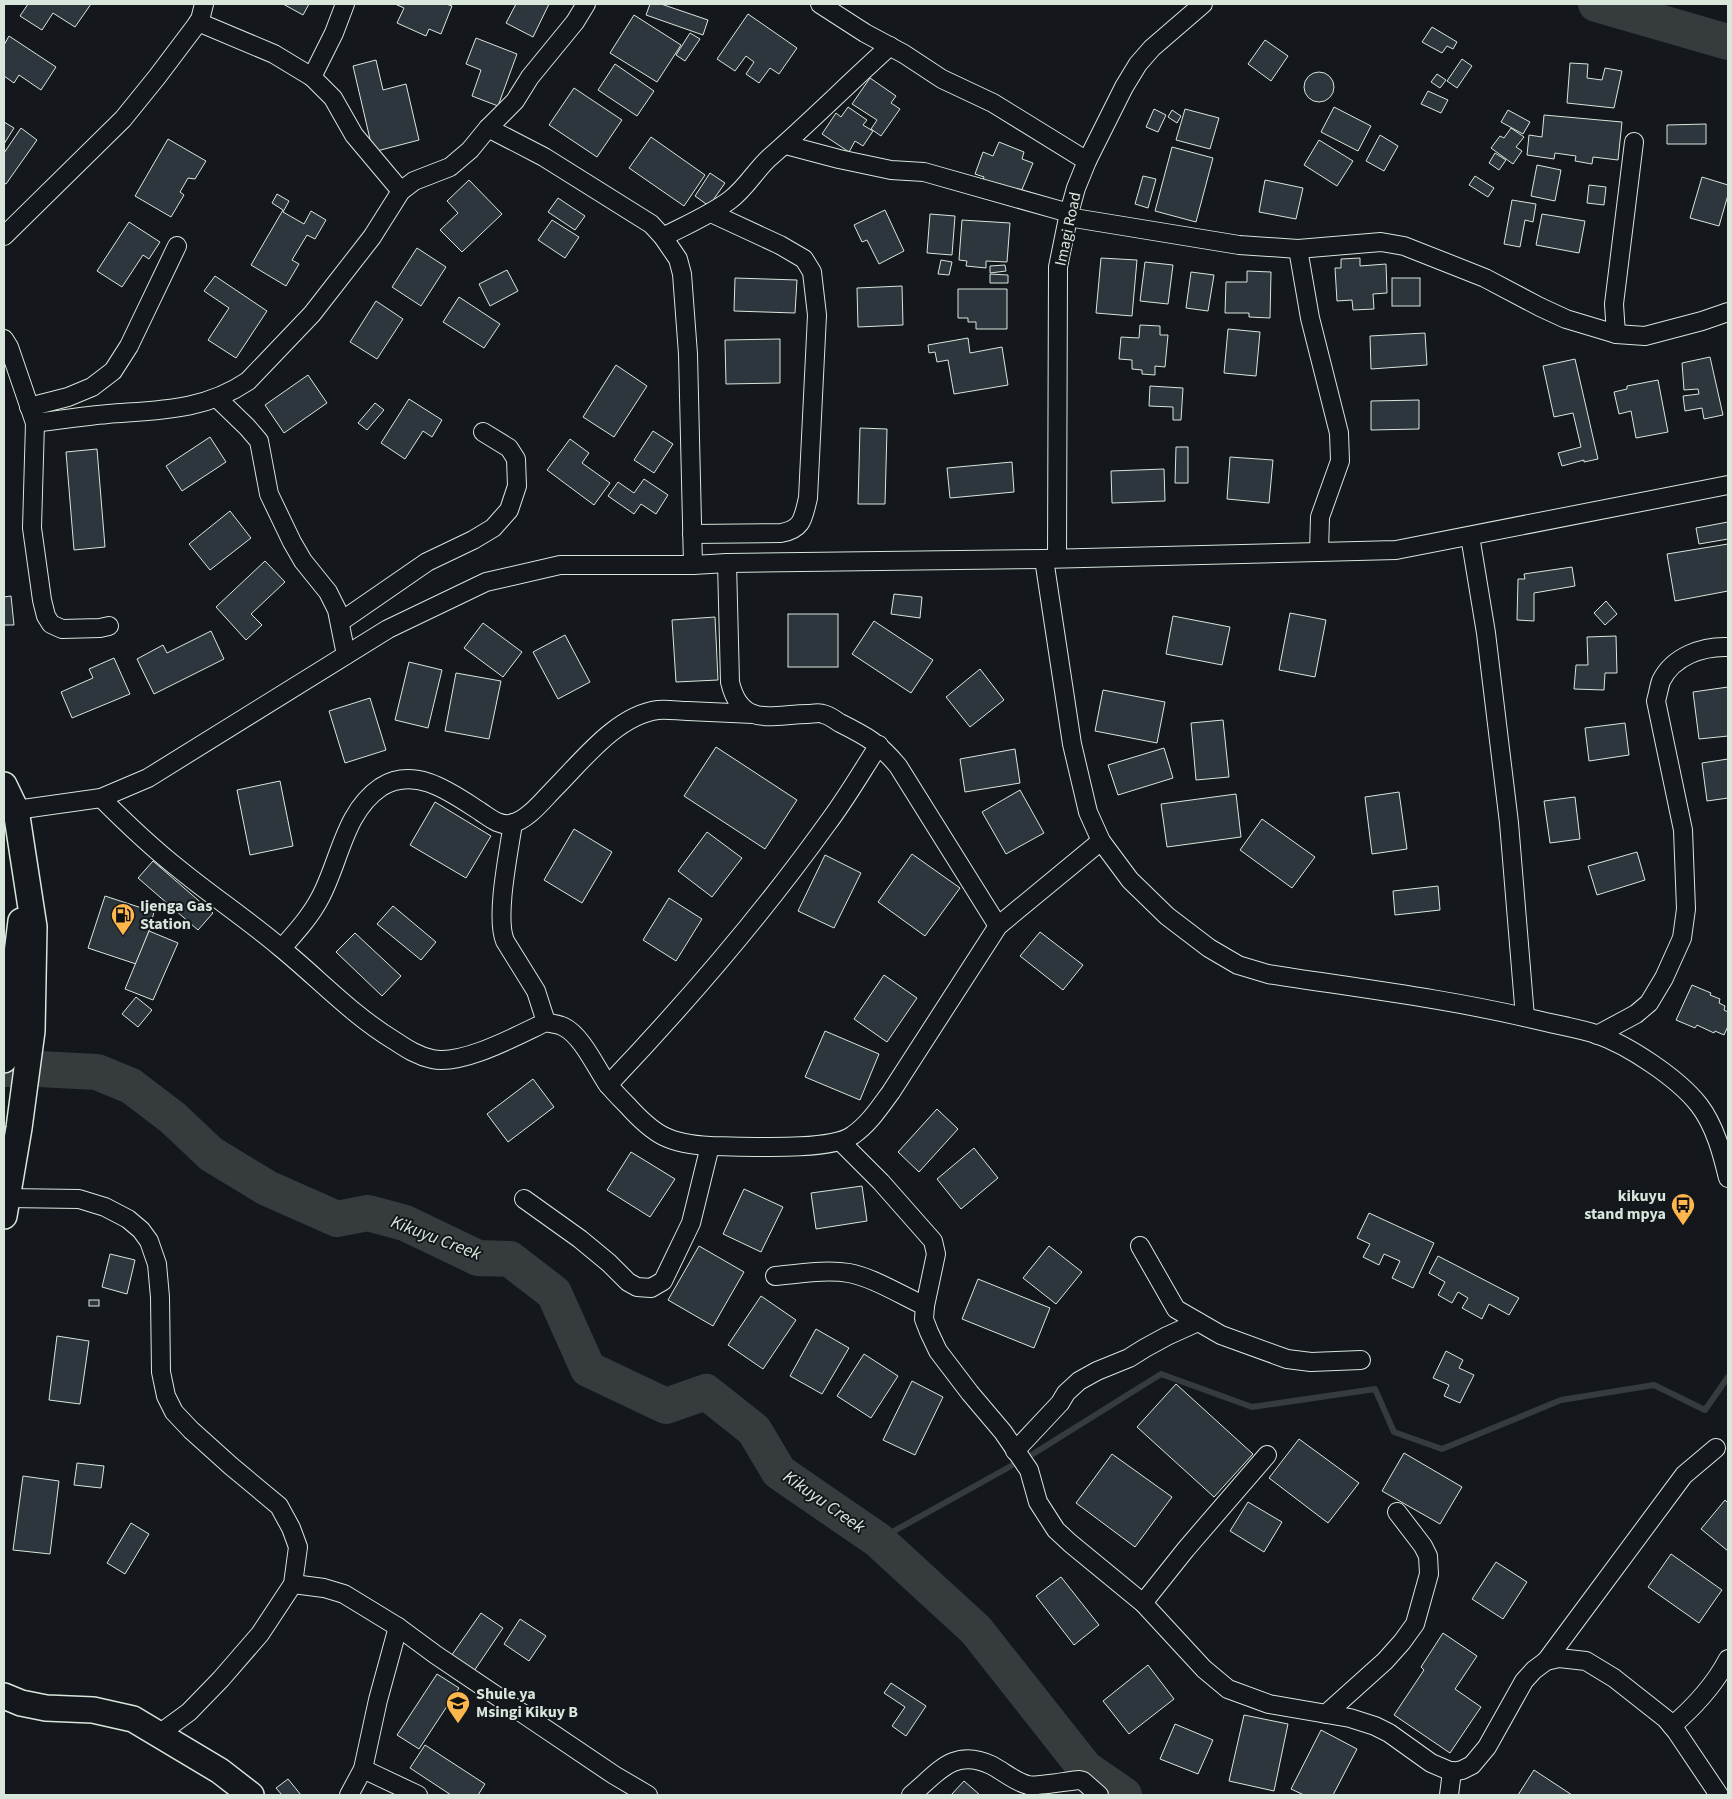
<svg xmlns="http://www.w3.org/2000/svg" width="1732" height="1799" viewBox="0 0 1732 1799" font-family="'Source Sans 3',sans-serif">
<style>
.lines{fill:none;stroke-linecap:round;stroke-linejoin:round}
.stream{stroke:#363b3e;stroke-width:6}
.river{stroke:#363b3e;stroke-width:36}
.building{fill:#2c363c;stroke:#d8e6dc}
.street-casing{stroke:#d8e6dc;stroke-width:20}
.secondary-casing{stroke:#d8e6dc;stroke-width:28}
.street{stroke:#14181c;stroke-width:18}
.secondary{stroke:#14181c;stroke-width:25}
.labels{text-anchor:middle;dominant-baseline:central;stroke-width:4;stroke-linejoin:round;paint-order:stroke}
.street-label{font-size:16px;fill:#d8e6dc;stroke:#14181c}
.poi-label{font-size:16px;font-weight:bold;fill:#d8e6dc;stroke:#14181c;text-anchor:start}
.water-label{font-size:18px;font-style:italic;fill:#d8e6dc;stroke:#14181c}
</style>
<rect width="100%" height="100%" fill="#14181c"/>
<g class="lines">
<g class="stream">
<path d="M1033,1454L1161,1374L1252,1407L1375,1389L1394,1432L1442,1449L1561,1400L1654,1385L1705,1410L1728,1377"/>
<path d="M878,1540L1011,1466"/>
</g>
<g class="river">
<path d="M1596,4L1728,42"/>
<path d="M4,1069H39L97,1072L131,1086L173,1118L211,1154L267,1188L337,1219L368,1213L405,1223L478,1258L510,1259L554,1293L588,1369L666,1406L706,1392L754,1430L779,1472L878,1540L976,1630L1085,1768L1124,1795"/>
</g>
</g>
<g class="building">
<path d="M28,4H91L75,27L53,13L42,30L20,16Z"/>
<path d="M283,4H309L303,15Z"/>
<path d="M395,4H446L452,6L441,34L429,29L426,36L397,23L404,8Z"/>
<path d="M516,4H549L533,37L506,23Z"/>
<path d="M650,4H661L708,20L703,35L646,15Z"/>
<path d="M748,14L797,48L779,74L770,68L759,83L746,74L754,62L746,56L735,71L717,59Z"/>
<path d="M634,15L681,45L657,82L610,53Z"/>
<path d="M1432,27L1457,42L1453,49L1447,46L1442,53L1422,42Z"/>
<path d="M690,33L700,39L685,61L676,55Z"/>
<path d="M9,36L56,67L41,90L19,75L14,83L4,76V45Z"/>
<path d="M476,38L517,54L498,106L472,96L481,70L466,64Z"/>
<path d="M1265,40L1288,56L1271,81L1248,64Z"/>
<path d="M1462,59L1472,66L1457,88L1447,81Z"/>
<path d="M376,60L383,90L406,84L419,140L373,152L353,66Z"/>
<path d="M1570,63L1588,64L1587,78L1602,80L1605,68L1622,71L1614,108L1567,103Z"/>
<path d="M615,64L654,91L637,116L598,90Z"/>
<circle cx="1319" cy="87" r="15"/>
<path d="M1437,74L1446,80L1440,88L1431,82Z"/>
<path d="M870,78L896,96L891,103L900,109L881,136L871,129L877,120L852,104Z"/>
<path d="M574,88L622,120L597,157L549,125Z"/>
<path d="M1428,91L1448,100L1441,113L1421,104Z"/>
<path d="M848,107L867,120L863,125L873,131L863,146L855,141L849,152L822,134L836,113L841,117Z"/>
<path d="M1334,107L1371,126L1358,151L1321,132Z"/>
<path d="M1154,109L1166,115L1158,132L1146,127Z"/>
<path d="M1185,109L1219,118L1210,149L1176,140Z"/>
<path d="M1172,110L1181,116L1177,123L1168,117Z"/>
<path d="M1508,110L1530,122L1523,134L1501,122Z"/>
<path d="M1544,115L1622,122L1618,160L1593,157L1592,164L1575,161L1576,156L1555,153L1554,159L1527,155L1529,135L1542,137Z"/>
<path d="M4,122L14,128L4,144Z"/>
<path d="M1706,124V144H1667V125Z"/>
<path d="M21,128L37,140L6,184L4,183V153Z"/>
<path d="M1511,128L1524,137L1516,147L1522,151L1513,164L1491,148L1500,136L1504,138Z"/>
<path d="M1380,135L1398,146L1384,171L1366,161Z"/>
<path d="M651,137L705,175L684,206L629,168Z"/>
<path d="M168,139L206,161L195,179L188,178L180,192L184,195L171,217L135,196Z"/>
<path d="M1319,140L1353,161L1337,186L1304,165Z"/>
<path d="M999,142L1024,152L1022,159L1033,163L1021,192L1000,184L998,189L982,183L984,177L975,174L983,152L993,156Z"/>
<path d="M1172,147L1213,158L1196,222L1155,211Z"/>
<path d="M1495,153L1506,160L1499,170L1489,163Z"/>
<path d="M1537,165L1561,170L1555,201L1531,196Z"/>
<path d="M710,173L725,183L709,206L695,196Z"/>
<path d="M1143,176L1156,179L1148,208L1135,204Z"/>
<path d="M1475,176L1494,188L1488,197L1469,185Z"/>
<path d="M1702,177L1728,185V195L1719,226L1690,218Z"/>
<path d="M469,180L502,214L462,252L440,230L458,213L447,201Z"/>
<path d="M1265,180L1303,188L1296,219L1259,212Z"/>
<path d="M1589,185L1606,187L1604,205L1587,203Z"/>
<path d="M277,194L289,201L283,212L304,224L311,211L326,220L315,239L307,235L292,260L299,264L286,286L251,265L283,210L272,203Z"/>
<path d="M558,198L585,216L575,230L548,212Z"/>
<path d="M1512,200L1536,204L1533,222L1525,220L1520,247L1504,244Z"/>
<path d="M885,210L904,251L879,264L867,240L862,242L854,225Z"/>
<path d="M930,214L955,216L952,255L927,253Z"/>
<path d="M1542,214L1585,221L1579,253L1536,245Z"/>
<path d="M552,220L579,237L565,258L538,240Z"/>
<path d="M962,220L1010,223L1007,262L986,261V268L966,266L967,261L959,260Z"/>
<path d="M129,222L160,242L149,259L143,255L122,287L97,271Z"/>
<path d="M417,248L446,267L421,306L392,287Z"/>
<path d="M1101,258L1137,260L1132,316L1096,313Z"/>
<path d="M1360,258V266L1386,264L1387,293L1373,294L1374,309L1353,310L1352,300L1337,301L1335,268H1341V259Z"/>
<path d="M941,260L952,262L949,275L938,274Z"/>
<path d="M1145,262L1173,265L1168,304L1140,301Z"/>
<path d="M1005,265L1006,271L990,273V266Z"/>
<path d="M507,270L518,291L490,306L479,284Z"/>
<path d="M1247,271L1271,272L1270,318L1249,317V313H1225L1226,282H1247Z"/>
<path d="M1191,272L1214,275L1208,311L1186,308Z"/>
<path d="M990,274L1008,275V283H990Z"/>
<path d="M215,276L267,311L236,358L208,340L229,308L204,291Z"/>
<path d="M735,278L797,280L795,313L734,311Z"/>
<rect x="1392" y="278" width="28" height="28"/>
<path d="M902,286L903,325L858,327L857,288Z"/>
<path d="M958,289H1007V329H976V322H968V318H958Z"/>
<path d="M459,297L500,324L484,348L443,322Z"/>
<path d="M376,301L403,319L377,359L350,342Z"/>
<path d="M1140,325L1160,326V335H1168L1165,367L1155,366V375L1142,374V370L1132,369V360L1119,359L1121,337L1139,338Z"/>
<path d="M1228,329L1260,332L1256,376L1224,373Z"/>
<path d="M1425,333L1427,365L1371,369L1370,336Z"/>
<path d="M968,338L970,353L1002,347L1008,385L954,394L948,360L937,362L935,352L929,353L928,345Z"/>
<path d="M780,339V383L726,384L725,340Z"/>
<path d="M1710,357L1723,415L1704,419L1702,408L1685,411L1683,396L1699,394L1698,389L1684,390L1682,363Z"/>
<path d="M1575,359L1598,459L1584,462V460L1562,466L1558,453L1581,447L1573,413L1554,417L1543,366Z"/>
<path d="M616,365L647,386L614,437L583,417Z"/>
<path d="M308,375L327,403L284,433L265,405Z"/>
<path d="M1658,380L1668,432L1636,438L1631,411L1619,414L1614,392L1627,389V386Z"/>
<path d="M1150,386L1183,388L1181,420H1173V407L1149,406Z"/>
<path d="M409,399L442,420L432,437L423,431L405,459L381,443Z"/>
<path d="M1419,400V429L1371,430V401Z"/>
<path d="M375,403L384,410L367,430L358,423Z"/>
<path d="M860,428L887,429L885,504H858Z"/>
<path d="M653,431L673,444L654,473L634,460Z"/>
<path d="M210,437L226,462L182,491L166,466Z"/>
<path d="M570,439L589,453L582,463L610,483L594,505L547,470Z"/>
<path d="M1176,447H1188V483H1175Z"/>
<path d="M97,449L105,547L74,550L66,452Z"/>
<path d="M1230,457L1273,460L1269,503L1227,499Z"/>
<path d="M1012,462L1014,492L950,498L947,468Z"/>
<path d="M1164,469L1165,501L1112,503L1111,471Z"/>
<path d="M644,479L668,495L656,514L641,504L634,514L608,496L618,482L634,493Z"/>
<path d="M230,511L251,538L210,570L189,544Z"/>
<path d="M1728,522V539L1699,544L1696,528Z"/>
<path d="M1728,544V591L1675,601L1667,554Z"/>
<path d="M265,561L285,582L251,614L262,625L246,640L216,607Z"/>
<path d="M1572,567L1575,586L1534,593V621L1517,620L1518,579H1525L1524,574Z"/>
<path d="M894,594L922,597L920,618L891,614Z"/>
<path d="M11,596L14,625H4V597Z"/>
<path d="M1606,601L1617,614L1605,625L1594,613Z"/>
<path d="M1290,613L1326,620L1315,677L1279,670Z"/>
<rect x="788" y="614" width="50" height="53"/>
<path d="M1173,616L1230,627L1222,665L1166,654Z"/>
<path d="M715,617L718,680L676,682L672,620Z"/>
<path d="M874,621L933,660L911,693L852,654Z"/>
<path d="M483,623L522,652L503,677L464,648Z"/>
<path d="M211,631L224,659L154,694L137,659L163,645L167,653Z"/>
<path d="M565,635L590,682L558,699L533,652Z"/>
<path d="M1616,636L1617,673H1605L1604,690L1574,689L1576,665H1588L1587,637Z"/>
<path d="M114,658L130,694L72,718L61,692L93,678L89,669Z"/>
<path d="M409,662L442,670L428,728L395,720Z"/>
<path d="M980,669L1004,700L970,727L946,697Z"/>
<path d="M456,673L501,681L489,739L445,731Z"/>
<path d="M1728,687V736L1699,739L1693,692Z"/>
<path d="M1103,690L1165,702L1157,743L1095,731Z"/>
<path d="M370,698L386,750L345,763L329,711Z"/>
<path d="M1223,720L1229,777L1196,780L1191,723Z"/>
<path d="M1625,723L1629,755L1589,761L1585,728Z"/>
<path d="M716,747L797,800L765,849L684,796Z"/>
<path d="M1164,748L1173,778L1118,795L1108,765Z"/>
<path d="M1015,749L1020,783L965,792L960,759Z"/>
<path d="M1728,759V798L1707,801L1702,763Z"/>
<path d="M280,781L293,846L250,855L237,790Z"/>
<path d="M1020,790L1044,833L1006,854L982,812Z"/>
<path d="M1399,792L1407,849L1372,854L1365,797Z"/>
<path d="M1236,794L1241,837L1167,847L1161,804Z"/>
<path d="M1575,797L1580,839L1550,843L1544,801Z"/>
<path d="M435,802L491,836L466,878L410,845Z"/>
<path d="M1262,819L1315,857L1292,888L1240,850Z"/>
<path d="M574,829L612,852L582,903L544,880Z"/>
<path d="M707,832L742,858L712,897L678,871Z"/>
<path d="M1637,852L1645,880L1597,895L1588,866Z"/>
<path d="M912,854L960,888L925,936L878,902Z"/>
<path d="M825,855L861,873L834,928L798,911Z"/>
<path d="M153,861L213,913L198,930L138,878Z"/>
<path d="M1438,886L1440,910L1395,915L1393,891Z"/>
<path d="M105,896L154,912L149,931L136,964L88,948Z"/>
<path d="M669,898L702,919L676,961L643,940Z"/>
<path d="M393,906L436,942L421,960L377,924Z"/>
<path d="M149,931L178,943L153,1000L125,989Z"/>
<path d="M1040,932L1083,965L1063,990L1020,956Z"/>
<path d="M355,933L401,976L382,996L336,952Z"/>
<path d="M884,975L917,998L887,1042L854,1019Z"/>
<path d="M1692,985L1711,993L1710,995L1720,999L1719,1003L1725,1006L1724,1010L1728,1012V1026L1724,1035L1715,1031L1714,1033L1697,1025L1695,1028L1676,1020Z"/>
<path d="M136,997L152,1010L138,1027L122,1014Z"/>
<path d="M825,1031L879,1054L860,1100L805,1077Z"/>
<path d="M533,1079L554,1107L508,1142L487,1114Z"/>
<path d="M937,1109L958,1129L919,1172L898,1152Z"/>
<path d="M974,1148L998,1178L961,1209L937,1179Z"/>
<path d="M631,1152L675,1179L650,1217L607,1190Z"/>
<path d="M862,1186L867,1221L816,1229L811,1193Z"/>
<path d="M744,1189L783,1207L761,1252L723,1234Z"/>
<path d="M1369,1213L1434,1243L1413,1288L1392,1278L1400,1261L1384,1254L1379,1265L1363,1257L1370,1244L1357,1238Z"/>
<path d="M699,1246L744,1272L713,1326L668,1300Z"/>
<path d="M1049,1246L1082,1272L1056,1304L1023,1278Z"/>
<path d="M110,1254L135,1260L127,1294L102,1287Z"/>
<path d="M1438,1256L1519,1298L1509,1315L1489,1304L1482,1319L1462,1308L1468,1298L1458,1292L1452,1303L1438,1295L1445,1282L1429,1273Z"/>
<path d="M978,1279L1050,1308L1034,1348L962,1319Z"/>
<path d="M761,1296L796,1320L763,1369L728,1345Z"/>
<rect x="89" y="1300" width="10" height="6"/>
<path d="M816,1329L849,1348L822,1394L790,1376Z"/>
<path d="M57,1336L89,1341L80,1404L49,1400Z"/>
<path d="M1446,1351L1463,1360L1459,1368L1474,1375L1460,1403L1444,1396L1449,1385L1433,1378Z"/>
<path d="M864,1354L898,1376L871,1418L837,1396Z"/>
<path d="M912,1381L943,1397L915,1455L883,1440Z"/>
<path d="M1176,1384L1253,1454L1214,1497L1137,1427Z"/>
<path d="M1299,1439L1359,1483L1328,1523L1269,1478Z"/>
<path d="M1404,1453L1462,1487L1440,1524L1382,1491Z"/>
<path d="M1112,1454L1172,1497L1135,1547L1076,1503Z"/>
<path d="M77,1463L104,1466L101,1488L74,1485Z"/>
<path d="M23,1476L59,1481L50,1554L13,1550Z"/>
<path d="M1725,1500L1728,1503V1551L1701,1529Z"/>
<path d="M1248,1502L1282,1522L1264,1552L1230,1531Z"/>
<path d="M131,1523L149,1534L125,1574L107,1563Z"/>
<path d="M1671,1554L1722,1590L1699,1623L1648,1587Z"/>
<path d="M1496,1562L1527,1582L1503,1619L1472,1599Z"/>
<path d="M1061,1577L1099,1625L1074,1645L1036,1596Z"/>
<path d="M481,1613L503,1628L472,1674L449,1659Z"/>
<path d="M520,1619L546,1636L529,1661L504,1644Z"/>
<path d="M1443,1633L1477,1656L1455,1689L1481,1707L1450,1753L1394,1715L1424,1670L1421,1667Z"/>
<path d="M1148,1665L1174,1699L1129,1734L1103,1701Z"/>
<path d="M437,1674L459,1688L419,1749L397,1735Z"/>
<path d="M891,1683L926,1706L906,1736L892,1726L905,1707L884,1693Z"/>
<path d="M1244,1715L1288,1724L1274,1791L1229,1781Z"/>
<path d="M1175,1724L1213,1740L1198,1774L1160,1759Z"/>
<path d="M1321,1730L1357,1749L1333,1795H1304L1291,1789Z"/>
<path d="M425,1745L485,1784L478,1795H451L410,1768Z"/>
<path d="M1534,1770L1572,1795H1518Z"/>
<path d="M288,1779L301,1795H282L276,1788Z"/>
<path d="M964,1781L980,1795H951Z"/>
</g>
<g class="lines">
<g class="street-casing">
<g id="street">
<path d="M820,4L865,33L904,54L942,79L993,103L1087,161"/>
<path d="M198,22L274,54L312,77L333,98L354,135L401,191"/>
<path d="M312,77L334,33L345,4"/>
<path d="M488,128L544,157L651,224L663,237L678,259L682,274L688,354L693,565"/>
<path d="M786,145L839,159L891,170L924,172L1069,213"/>
<path d="M1068,217L1239,245L1298,249L1381,242L1404,246L1485,278L1540,307L1566,319L1616,334L1645,336L1702,321L1728,312"/>
<path d="M4,236L123,119L157,77L200,20L204,4"/>
<path d="M663,237C686,225 710,215 730,200C746,188 755,171 769,158C810,122 849,83 890,46"/>
<path d="M1298,249L1310,318L1339,433L1340,461L1320,517L1319,552"/>
<path d="M1616,334L1614,304L1634,142"/>
<path d="M4,339L9,347L35,423L32,528L42,600L46,616L51,624L62,629L100,628L109,626"/>
<path d="M217,398L247,427L259,441L269,494L292,542L303,561L328,592L337,610L346,655"/>
<path d="M29,407L68,397L92,387L113,371L129,346L177,246"/>
<path d="M35,423C59,420 83,416 108,414C158,410 204,411 248,381L312,314L372,237L401,191L414,181L450,167L470,150L488,128L515,101L530,77L575,22L586,4"/>
<path d="M692,534L781,533C803,529 803,518 808,498L817,315L812,272L804,259L780,245L711,213"/>
<path d="M1470,536L1486,633L1509,823L1525,1017"/>
<path d="M1057,558L1058,267L1069,213L1076,188L1087,161L1124,87L1138,64L1152,48L1203,4"/>
<path d="M1044,559L1072,744L1088,812L1101,841L1130,880L1167,916L1209,948L1238,965L1268,974C1358,988 1449,999 1537,1020C1557,1025 1577,1028 1596,1034C1628,1045 1678,1078 1699,1105C1715,1126 1722,1153 1728,1178"/>
<path d="M727,563L730,682C741,729 773,714 808,714C812,714 819,712 823,714C829,715 835,720 840,723C866,736 879,743 898,766L998,926"/>
<path d="M340,622L427,562L473,540L493,528L509,510L517,486L516,459L509,448L483,432"/>
<path d="M101,798C126,823 151,847 179,869C212,896 248,920 281,948C319,979 352,1015 395,1041C407,1049 418,1056 432,1059C462,1066 518,1035 546,1022C552,1024 559,1024 564,1027C581,1035 596,1067 606,1082C612,1090 620,1098 627,1105C654,1135 669,1144 710,1146C741,1146 831,1152 853,1135C869,1124 880,1107 891,1092L998,926L1101,841"/>
<path d="M16,810L101,798L148,778L388,629L486,582L560,565H693L727,563L1044,559L1396,550L1728,485"/>
<path d="M513,823C509,851 495,917 505,941L536,991L546,1022"/>
<path d="M282,948C296,932 310,917 320,898C340,861 344,812 381,787C416,765 453,794 481,812C490,818 499,826 511,824C528,820 543,800 555,788C582,761 617,715 658,710C668,709 679,711 688,711C710,712 731,713 753,714"/>
<path d="M1597,1035L1636,1014L1649,1003L1664,978L1682,938L1686,909L1683,830L1656,701C1658,694 1659,687 1661,681C1673,656 1703,646 1728,647"/>
<path d="M608,1085C686,1003 761,916 827,824C846,799 862,771 879,745"/>
<path d="M841,1142L881,1182L933,1241L936,1254L925,1306L924,1319L929,1332L938,1351L970,1393L1003,1432L1029,1470L1038,1502L1056,1530L1070,1543L1143,1603L1204,1669L1228,1689L1269,1704L1350,1718L1375,1726L1389,1733L1431,1763L1452,1772L1462,1770L1472,1765L1487,1747L1524,1681L1534,1670L1546,1661L1559,1658L1586,1661L1614,1678L1666,1719L1676,1731L1719,1795"/>
<path d="M7,1198L79,1199L105,1207L128,1219L141,1230L149,1241L157,1264L160,1297L161,1372L166,1396L174,1412L191,1430L231,1466L279,1506L291,1528L298,1547L293,1584L260,1634L221,1679L189,1712L159,1734"/>
<path d="M524,1199L580,1239L609,1263L628,1282L637,1287L651,1288L663,1281L691,1223L710,1146"/>
<path d="M1140,1246L1176,1309L1221,1335L1287,1359L1311,1362L1361,1360"/>
<path d="M775,1276C799,1274 825,1269 849,1273C872,1277 903,1296 925,1306"/>
<path d="M1015,1451L1060,1403L1066,1393L1079,1381L1097,1371L1129,1358L1145,1348L1167,1336L1198,1322"/>
<path d="M293,1584L324,1588L344,1594L398,1627L436,1655L614,1775L648,1795"/>
<path d="M1143,1603L1186,1549L1267,1455"/>
<path d="M1546,1661L1684,1475L1716,1448"/>
<path d="M1326,1714L1385,1661L1402,1642L1415,1624L1429,1574L1428,1556L1423,1546L1397,1512"/>
<path d="M1672,1726C1694,1707 1714,1686 1728,1659"/>
<path d="M363,1769L418,1795"/>
<path d="M349,1795L363,1769L378,1700L398,1627"/>
<path d="M911,1795C937,1774 953,1747 991,1765C1003,1771 1015,1782 1028,1785C1035,1787 1069,1781 1079,1780L1083,1781L1099,1795"/>
<path d="M1449,1795L1452,1771"/>
</g>
</g>
<g class="secondary-casing">
<g id="secondary">
<path d="M4,785L16,810L34,927L32,1031L19,1128L4,1216"/>
<path d="M4,1060L21,921"/>
<path d="M4,1696L21,1703L46,1708L93,1710L133,1719L220,1771L251,1795"/>
</g>
</g>
<use href="#street" class="street"/>
<use href="#secondary" class="secondary"/>
</g>
<defs>
<g id="fuel-pin" transform="scale(1.25)"><path d="M0 17L-7.5 6A9.5 9.5 0 1 1 7.5 6Z" fill="#ffb74d" stroke="#14181c"/><path d="M-5.5-6h7V0h2V4h1.3V-2.5L3-4.5l.8-.8L6-3V5H2.5V1h-1V6h-7ZM-4.2-4.7v3.2H.2V-4.7Z" fill="#111"/></g>
<g id="bus-pin" transform="scale(1.25)"><path d="M0 17L-7.5 6A9.5 9.5 0 1 1 7.5 6Z" fill="#ffb74d" stroke="#14181c"/><path d="M-5-6H5V4H4V6H2V4H-2V6H-4V4H-5ZM-3.5-4V0h7V-4ZM-3.5 1.2v1.5H-2V1.2ZM2 1.2v1.5H3.5V1.2Z" fill="#111"/></g>
<g id="school-pin" transform="scale(1.25)"><path d="M0 17L-7.5 6A9.5 9.5 0 1 1 7.5 6Z" fill="#ffb74d" stroke="#14181c"/><path d="M0-5L7-2L0 1L-7-2ZM-4 1L0 2.5L4 1V4Q0 6-4 4Z" fill="#111"/></g>
</defs>
<g fill-rule="evenodd">
<use href="#fuel-pin" x="123" y="915"/>
<use href="#bus-pin" x="1683" y="1205"/>
<use href="#school-pin" x="458" y="1703"/>
</g>
<g class="labels">
<g class="street-label">
<text transform="translate(1068 229) rotate(-78)">Imagi Road</text>
</g>
<g class="poi-label">
<text x="140" y="906">Ijenga Gas<tspan x="140" dy="18">Station</tspan></text>
<text x="1666" y="1196" text-anchor="end">kikuyu<tspan x="1666" dy="18">stand mpya</tspan></text>
<text x="476" y="1694">Shule ya<tspan x="476" dy="18">Msingi Kikuy B</tspan></text>
</g>
<g class="water-label">
<text transform="translate(436 1238) rotate(21)">Kikuyu Creek</text>
<text transform="translate(824 1502) rotate(35)">Kikuyu Creek</text>
</g>
</g>
<rect width="1732" height="1799" fill="none" stroke="#d8e6dc" stroke-width="10"/>
</svg>
